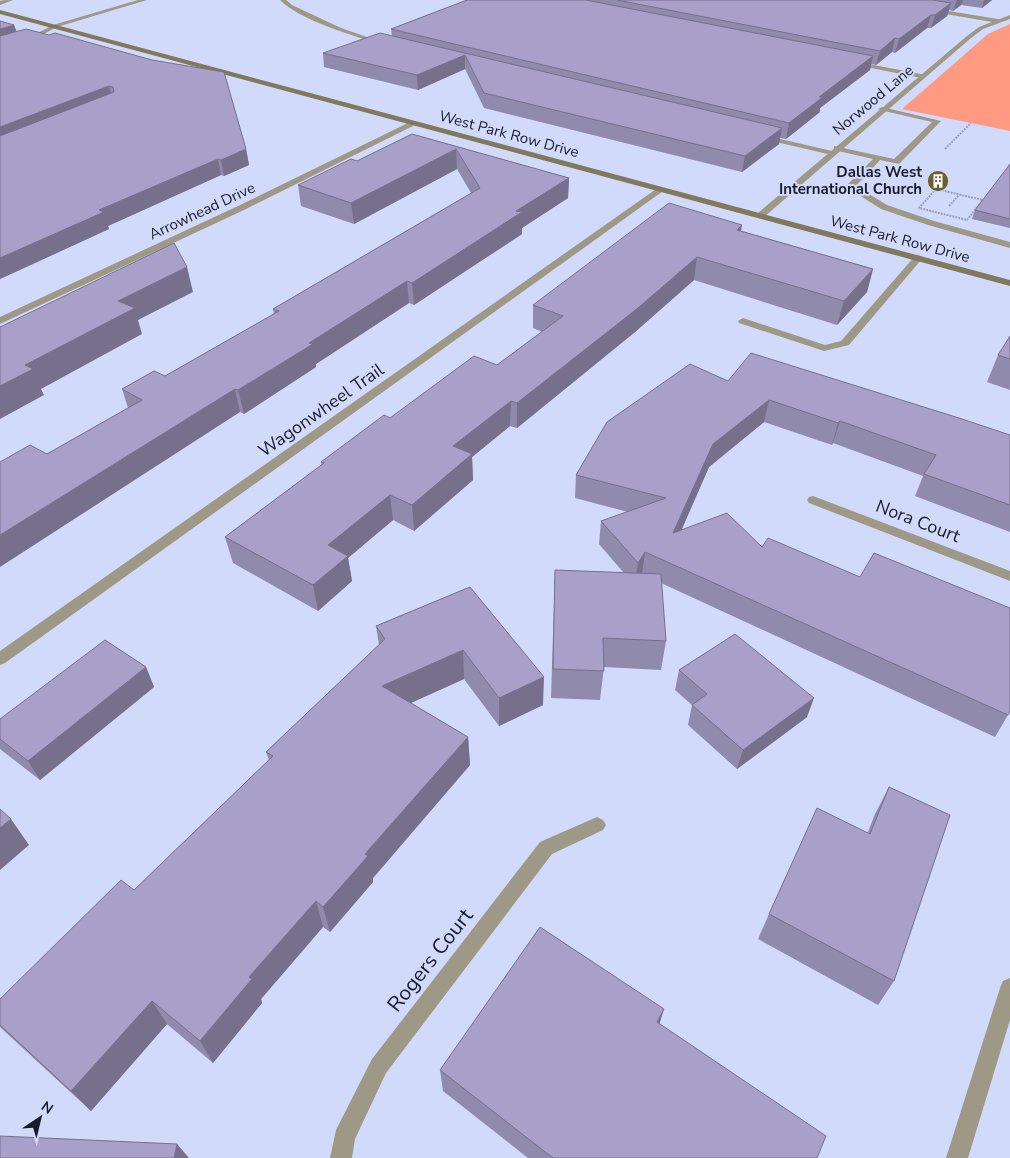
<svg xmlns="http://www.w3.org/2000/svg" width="1010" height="1158" viewBox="0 0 1010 1158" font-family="'Nunito Sans',sans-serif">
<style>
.green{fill:#ff9a82}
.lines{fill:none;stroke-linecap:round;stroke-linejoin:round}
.path{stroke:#99a1bc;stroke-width:2;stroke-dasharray:2 1;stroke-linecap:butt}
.service{fill:#9e9987;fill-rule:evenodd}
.minor{fill:#9e9987;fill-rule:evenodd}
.tertiary{fill:#9e9987;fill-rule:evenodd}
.secondary{fill:#80795e;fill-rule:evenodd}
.wall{fill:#908aac}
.shaded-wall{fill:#76708c}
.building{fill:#a8a0c8;stroke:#76708c}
.labels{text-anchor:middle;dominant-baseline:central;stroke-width:4;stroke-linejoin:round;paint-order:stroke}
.far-street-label{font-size:15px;fill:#181c2a;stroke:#d1dafb}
.far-poi-label{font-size:15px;font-weight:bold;fill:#181c2a;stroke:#d1dafb;text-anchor:end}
.street-label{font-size:18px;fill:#181c2a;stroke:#d1dafb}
.near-street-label{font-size:21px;fill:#181c2a;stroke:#d1dafb}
</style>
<rect width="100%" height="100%" fill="#d1dafb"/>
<path class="green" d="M1010,24V131L902,109L988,34Z"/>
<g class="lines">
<g class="path">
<path d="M945,149L971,123"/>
<path d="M936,189L983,200L967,220L919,208Z"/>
<path d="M949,206L959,195"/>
</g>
<g class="service">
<path d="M4,0H13L0,5V1Z"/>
<path d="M882,107L941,121L899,164L880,160L856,186L887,205L934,221L1010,242V248L928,225L881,209L848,188V184L873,159L834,150V146L894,159L932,122L880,110L878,109Z"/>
<path d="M918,255L921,256V260L849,345L824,351L739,323L738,321L743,318L825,345L841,341L915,256Z"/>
</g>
<g class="minor">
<path d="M138,0H147L57,27L34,39L0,50V46L30,37L53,25Z"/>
<path d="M280,0H286L292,5L341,28L387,44L382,45C355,36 299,20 280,0Z"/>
<path d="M930,8L998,19L1001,21L998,23L928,11Z"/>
<path d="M853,61L921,74L924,76L921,78L851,64L850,63Z"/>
<path d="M412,121L419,123L244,210L0,324V317L238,206Z"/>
<path d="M759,134L832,151L836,153L832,155L759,138Z"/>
<path d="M659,187L666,189L5,663L0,665V651Z"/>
<path d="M813,496L1010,571V581L809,503L807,500L809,497Z"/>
<path d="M597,817L603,820L606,825L603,830L552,854L386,1073L355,1139L352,1158H330L336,1130L372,1059L540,842Z"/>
</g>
<g class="tertiary">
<path d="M1010,15V19L983,29L971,38L764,217H758V213L967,36L979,27Z"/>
<path d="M1010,978V1020L968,1158H946L1000,988L1003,981Z"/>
</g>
<path class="secondary" d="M0,10L1010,280V286L0,14Z"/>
</g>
<g class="wall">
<path d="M467,0H992L982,8L961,5L953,11L949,10L947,16L931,28H927L895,53L892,52L876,65L871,64L870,70L820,108V112L786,139L780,138L779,144L742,172L484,108L465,69L418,90L324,67L323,53L392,36L391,29Z"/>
<path d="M14,25L16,31L246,149L249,165L224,176L221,175L108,226L109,229L0,279Z"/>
<path d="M412,134L569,178L568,198L522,228V234L414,305L409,303L316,364V367L244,414L240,412L47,454L128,408L122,389L165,376L274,314L273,309L471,193L457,169L354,224L301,206L298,185L357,161Z"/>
<path d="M1010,164V228L972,219L975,210Z"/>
<path d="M741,231L873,269L867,292L837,325L694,280L635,332L517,428L510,426L472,457L473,480L414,531L393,520L348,558L352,581L318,611L233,563L225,537L322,465L321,462L390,418L497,365L542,332L533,328V305Z"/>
<path d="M1010,336V390L987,382L998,355Z"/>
<path d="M728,381L1010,435V532L915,496L923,476L833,443L832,445L764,422L709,467L681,531L762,547L1008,715L995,737L661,583L666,641L661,670L604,667L600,700L551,698L555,570L624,573L599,544L601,521L628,512L575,498L576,475Z"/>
<path d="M470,587L543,705L499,726L464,679L411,703L468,737L470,765L373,878V882L330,932L323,927L261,999L262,1003L213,1063L167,1024L91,1111L0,1027V999L134,890L269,760L266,752L379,645L376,626Z"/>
<path d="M146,667L154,687L40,780L0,749V719Z"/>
<path d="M679,670L807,717L737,769L688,725L692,705L675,690Z"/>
<path d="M889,787L894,981L878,1005L758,939L769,914L868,832L875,814Z"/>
<path d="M659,1024L817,1158H528L443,1091L440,1070Z"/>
</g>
<g class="shaded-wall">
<path d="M957,0H963L961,5L953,11Z"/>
<path d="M984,0H992L982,8Z"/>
<path d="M951,3L947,16L931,28L935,15Z"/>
<path d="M931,15L927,28L895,53L899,39Z"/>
<path d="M14,25L19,38L0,44V29Z"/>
<path d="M895,38L892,52L876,65L880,51Z"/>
<path d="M465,55V69L418,90L417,75Z"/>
<path d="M873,56L870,70L820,108V112L786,139L789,123L819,97Z"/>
<path d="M109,86L113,101L0,145V127Z"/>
<path d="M782,128L779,144L742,172L745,156Z"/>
<path d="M246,149L249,165L224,176L221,160Z"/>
<path d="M456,149L457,169L354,224L351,203Z"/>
<path d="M218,159L221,175L108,226L109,229L0,279V258L99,210Z"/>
<path d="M569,178L568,198L522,228V234L414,305L412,283L516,211Z"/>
<path d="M742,225L738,248L737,230Z"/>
<path d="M697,257L694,280L635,332L517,428V403Z"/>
<path d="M187,267L193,292L138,320L142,334L41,389L44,395L0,419V386L25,365L118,301Z"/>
<path d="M873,269L867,292L837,325L844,301Z"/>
<path d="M407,281L409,303L316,364V367L244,414L238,390L309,343Z"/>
<path d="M235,389L240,412L0,567V535Z"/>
<path d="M769,400L764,422L709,467L670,556L673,533L713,444Z"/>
<path d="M511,401L510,426L472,457L473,480L414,531L412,505L453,446Z"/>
<path d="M840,421L833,443L832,445L838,423Z"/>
<path d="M390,495L393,520L348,558L352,581L318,611L313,585L328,545Z"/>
<path d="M645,552L642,574L635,586L638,563Z"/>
<path d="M463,650L464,679L386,714L382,686Z"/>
<path d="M146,667L154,687L40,780L28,761Z"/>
<path d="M544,677L543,705L499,726V698Z"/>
<path d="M814,698L807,717L737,769L743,750Z"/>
<path d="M468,737L470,765L373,878V882L330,932L323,907L365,854Z"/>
<path d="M11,819L29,845L0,870V828Z"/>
<path d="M316,901L323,927L261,999L262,1003L213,1063L200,1041L249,977Z"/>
<path d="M152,1001L167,1024L91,1111L71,1091Z"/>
<path d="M664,1009L657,1032V1022Z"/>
<path d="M177,1144L189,1158H174Z"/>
</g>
<g class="building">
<path d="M467,0H586L873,56L819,97H823L789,123L391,29Z"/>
<path d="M617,0H932L951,3L935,15H931L899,39L895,38L880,51Z"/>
<path d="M0,21L14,25L0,29Z"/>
<path d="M26,29L49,35L55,33L152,60L224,72L246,149L221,160L218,159L99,210L104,212L0,258V136L114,92L113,87L109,86L0,127V36Z"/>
<path d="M380,33L782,128L745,156L484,93L465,55L417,75L323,53Z"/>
<path d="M412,134L569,178L516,211L522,212L412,283L407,281L309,343L313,344L238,390L235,389L0,535V462L30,445L47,454L142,400L122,389L154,371L165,376L279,311L273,309L480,188L456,149L351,203L298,185L351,159L357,161Z"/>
<path d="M1010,164V219L975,210Z"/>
<path d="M669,203L742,225L737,230L873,269L844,301L697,257L638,308L517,403L511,401L453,446L472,454L412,505L390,495L328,545L348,556L313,585L225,537L324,463L321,462L384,415L390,418L474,356L497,365L563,316L533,305Z"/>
<path d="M174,243L187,267L118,301L135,308L25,365L33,369L0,386V327Z"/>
<path d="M1010,336V359L998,355Z"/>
<path d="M751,353L959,418L1010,435V505L924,474L936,455L840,421L838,423L769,400L713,444L673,533L727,513L762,547L768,538L860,577L874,553L1010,608V711L1008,715L645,552L638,563L601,521L666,498L576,475L607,422L690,364L728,381Z"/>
<path d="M555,570L661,574L666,641L603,638L604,671L553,669Z"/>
<path d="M470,587L544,677L499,698L463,650L382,686L468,737L365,854L368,856L323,907L316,901L249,977L252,979L200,1041L152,1001L71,1091L0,1025V999L121,880L134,890L273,756L266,752L385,639L376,626Z"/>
<path d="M735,634L814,698L743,750L692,705L707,694L679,670Z"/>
<path d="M105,640L146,667L28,761L0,739V719Z"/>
<path d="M889,787L950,815L894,981L769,914L817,808L870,834Z"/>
<path d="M0,809L11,819L0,828Z"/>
<path d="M540,927L664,1009L657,1022L826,1136L817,1158H553L440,1070Z"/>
<path d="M0,1136L177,1144L174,1158H0Z"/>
</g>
<defs>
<g id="building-disc" transform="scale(1.125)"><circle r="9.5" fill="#6d5f2c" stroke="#d1dafb"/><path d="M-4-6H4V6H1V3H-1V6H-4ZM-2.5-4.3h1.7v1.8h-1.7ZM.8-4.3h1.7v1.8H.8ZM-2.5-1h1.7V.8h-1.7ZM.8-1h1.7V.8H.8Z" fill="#fff"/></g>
</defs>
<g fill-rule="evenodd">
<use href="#building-disc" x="938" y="181"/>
</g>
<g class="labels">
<g class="far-street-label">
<text transform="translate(873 100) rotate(-40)">Norwood Lane</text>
<text transform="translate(509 134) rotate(15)">West Park Row Drive</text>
<text transform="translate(202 211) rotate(-25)">Arrowhead Drive</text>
<text transform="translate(900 239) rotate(15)">West Park Row Drive</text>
</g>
<g class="far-poi-label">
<text x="922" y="172">Dallas West<tspan x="922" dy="17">International Church</tspan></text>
</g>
<g class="street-label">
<text transform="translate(321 410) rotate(-35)">Wagonwheel Trail</text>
<text transform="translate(918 521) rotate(21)">Nora Court</text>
</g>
<g class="near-street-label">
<text transform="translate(430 960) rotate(-52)">Rogers Court</text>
</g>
</g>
<g transform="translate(40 1118) rotate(35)" stroke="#d1dafb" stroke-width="4" paint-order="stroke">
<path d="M0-4L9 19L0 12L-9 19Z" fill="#181c2a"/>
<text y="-8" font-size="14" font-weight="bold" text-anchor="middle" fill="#181c2a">N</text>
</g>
</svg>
